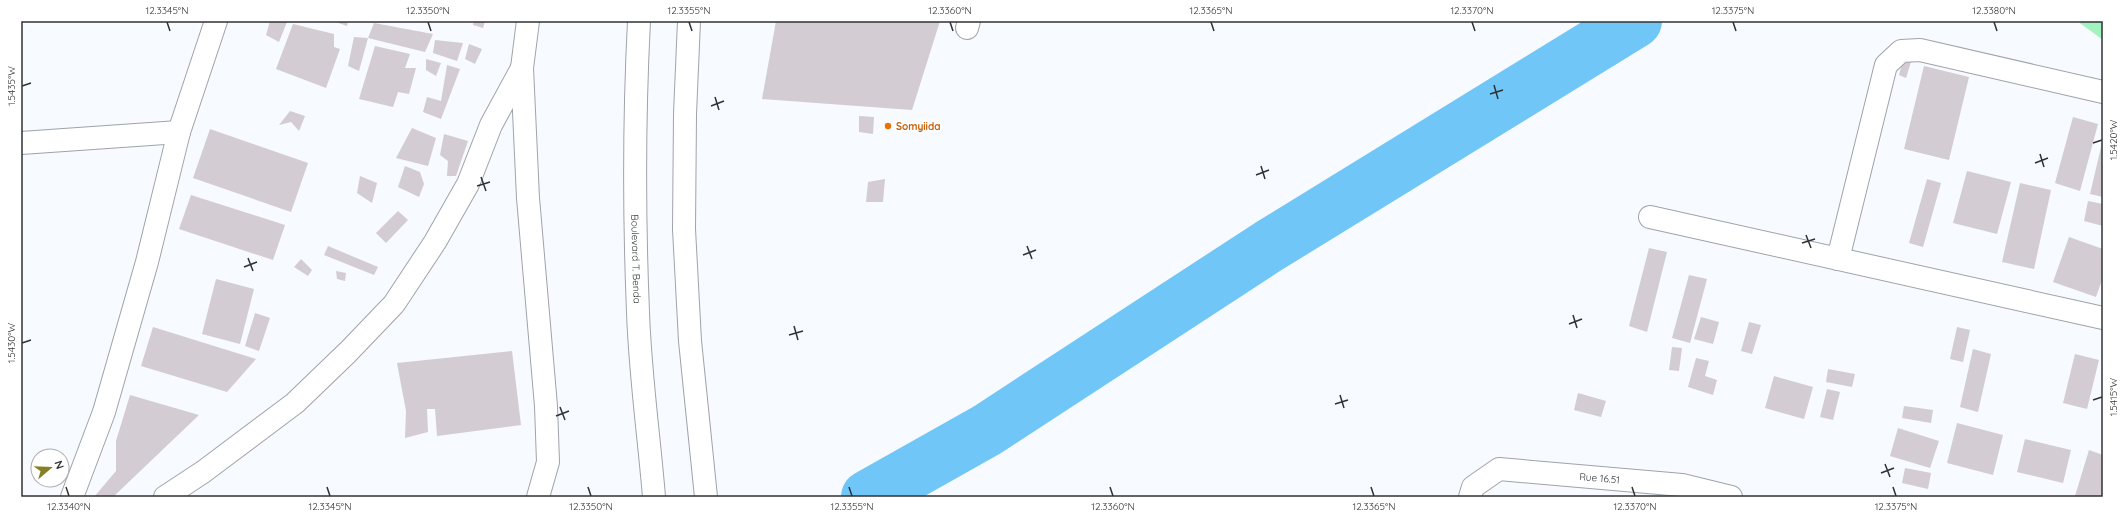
<svg xmlns="http://www.w3.org/2000/svg" width="2124" height="518" viewBox="0 0 2124 518" font-family="Quicksand,sans-serif">
<style>
.green{fill:#a3f3c1}
.lines{fill:none;stroke-linecap:round;stroke-linejoin:round}
.river{stroke:#70c6f7;stroke-width:54}
.building{fill:#d3ccd2}
.minor-casing{stroke:#9fa3aa;stroke-width:24}
.trunk-casing{stroke:#9fa3aa;stroke-width:24}
.minor{stroke:#fff;stroke-width:22}
.trunk{stroke:#fff;stroke-width:22}
.ticks{fill:none;stroke:#303235;stroke-width:1.5}
.food-dot{fill:#e8710a;stroke:#fff;stroke-width:1.5}
.labels{text-anchor:middle;dominant-baseline:central;stroke-width:3.5;stroke-linejoin:round;paint-order:stroke}
.food-label{font-size:10px;font-weight:bold;fill:#c56008;stroke:#fff;text-anchor:start}
.street-label{font-size:10px;fill:#303235;stroke:#fff}
.neatline{fill:none;stroke:#303235;stroke-width:1.5}
.ticks-label{font-size:10px;text-anchor:middle;fill:#303235}
</style>
<rect width="100%" height="100%" fill="#f7fafe"/>
<path class="green" d="M2077,21H2103V40Z"/>
<g class="lines">
<path class="river" d="M868,497L987,430L1269,246L1635,21"/>
</g>
<g class="building">
<path d="M270,21L287,22L279,42L266,35Z"/>
<path d="M333,21H348L347,26Z"/>
<path d="M474,21H485L483,28L473,25Z"/>
<path d="M776,21H940L912,110L762,99Z"/>
<path d="M374,23L433,34L425,52L368,38L359,71L348,66L354,37L368,38Z"/>
<path d="M293,24L334,34V47L340,49L326,88L276,69Z"/>
<path d="M435,40L463,43L457,61L433,53Z"/>
<path d="M469,44L482,49L475,64L465,59Z"/>
<path d="M375,46L410,54L405,68H416L409,94L398,92L393,107L359,99Z"/>
<path d="M426,59L441,63L436,76L426,70Z"/>
<path d="M1903,59L1911,62L1906,78L1899,75Z"/>
<path d="M447,65L460,69L441,119L423,112L427,97L441,101Z"/>
<path d="M1924,66L1969,77L1949,160L1904,149Z"/>
<path d="M290,111L305,116L299,131L291,122L279,125Z"/>
<path d="M859,116L874,117L873,134L859,132Z"/>
<path d="M2073,117L2098,124L2080,191L2055,183Z"/>
<path d="M412,128L436,138L428,166L396,158Z"/>
<path d="M210,129L308,163L291,212L193,178Z"/>
<path d="M444,134L468,141L456,176H447L448,161L440,155Z"/>
<path d="M2102,143H2103V197L2090,194Z"/>
<path d="M405,166L420,172L424,184L419,197L398,187Z"/>
<path d="M1967,171L2011,182L1997,234L1953,223Z"/>
<path d="M360,176L377,183L372,203L357,193Z"/>
<path d="M885,179L883,202H866L868,182Z"/>
<path d="M1927,179L1941,183L1923,247L1909,243Z"/>
<path d="M2020,183L2051,190L2034,269L2002,262Z"/>
<path d="M191,195L285,225L273,260L179,229Z"/>
<path d="M2088,201L2103,204V226L2084,221Z"/>
<path d="M398,211L408,220L386,243L376,233Z"/>
<path d="M2069,237L2103,249V277L2096,297L2053,282Z"/>
<path d="M328,246L378,267L374,275L324,255Z"/>
<path d="M1649,248L1667,252L1647,332L1629,326Z"/>
<path d="M301,259L312,270L308,276L294,267Z"/>
<path d="M336,271L346,273L345,281L337,279Z"/>
<path d="M1689,275L1707,279L1690,343L1672,338Z"/>
<path d="M216,279L254,289L240,344L202,334Z"/>
<path d="M255,313L270,318L259,351L245,346Z"/>
<path d="M1701,317L1719,322L1713,344L1694,339Z"/>
<path d="M1749,322L1761,325L1752,354L1741,351Z"/>
<path d="M153,327L256,359L227,392L141,366Z"/>
<path d="M1957,327L1970,330L1963,362L1950,359Z"/>
<path d="M1672,347L1682,348L1679,371L1669,370Z"/>
<path d="M1973,349L1991,354L1978,412L1960,407Z"/>
<path d="M512,351L521,425L437,436L435,409H427L428,432L405,438L406,411L397,363Z"/>
<path d="M2075,354L2099,360L2087,409L2063,403Z"/>
<path d="M1696,358L1709,361L1705,376L1717,380L1713,395L1688,387Z"/>
<path d="M1828,369L1855,374L1852,387L1826,382Z"/>
<path d="M1774,376L1813,387L1804,419L1765,408Z"/>
<path d="M1827,389L1840,392L1833,420L1820,417Z"/>
<path d="M1578,393L1606,401L1601,417L1574,410Z"/>
<path d="M130,395L199,415L113,497H94L116,471V441Z"/>
<path d="M1904,406L1933,410L1931,423L1902,418Z"/>
<path d="M1957,423L2003,435L1993,475L1947,463Z"/>
<path d="M1898,428L1939,441L1930,468L1890,456Z"/>
<path d="M2025,439L2071,450L2063,483L2017,472Z"/>
<path d="M2089,450L2103,455V497L2075,496Z"/>
<path d="M1905,468L1931,473L1928,489L1902,483Z"/>
</g>
<g class="lines">
<g class="minor-casing">
<g id="minor">
<path d="M528,21L522,68L528,198L546,406L548,462L538,497"/>
<path d="M967,28L969,21"/>
<path d="M21,143L179,132"/>
<path d="M1650,217L2103,318"/>
<path d="M1838,259L1886,65L1901,51L1920,50L2103,92"/>
<path d="M72,497L104,412L147,262L179,132L216,21"/>
<path d="M165,497L203,472L295,403L348,352L394,304L435,242L468,184L491,125L522,68"/>
<path id="s1" d="M1470,497L1473,487L1499,469L1682,485L1731,497"/>
</g>
</g>
<g class="trunk-casing">
<g id="trunk">
<path id="s2" d="M639,21C634,118 634,215 638,312C640,374 649,436 654,497"/>
<path d="M689,21L685,114L684,229L690,341L706,497"/>
</g>
</g>
<use href="#minor" class="minor"/>
<use href="#trunk" class="trunk"/>
</g>
<path class="ticks" d="M167,22L170,31M428,22L431,31M689,22L692,31M950,22L953,31M1211,22L1214,31M1472,22L1475,31M1733,22L1736,31M1994,22L1997,31M1494,85L1498,99M22,86L31,83M1490,94L1503,90M715,97L719,110M711,106L724,101M2093,143L2102,140M2040,154L2044,167M2035,163L2048,158M1261,166L1265,179M1256,175L1269,170M481,177L486,191M477,186L490,182M1806,235L1811,248M1802,243L1815,239M1027,246L1032,259M1023,255L1036,250M248,258L253,271M244,267L257,262M1573,315L1577,328M1569,324L1582,319M794,326L798,340M789,335L803,331M22,343L31,340M1340,395L1344,408M2093,400L2102,397M1335,404L1348,400M560,407L565,420M556,416L569,411M1885,464L1890,477M1881,473L1894,468M66,487L69,496M327,487L330,496M588,487L591,496M849,487L852,496M1110,487L1113,496M1371,487L1374,496M1632,487L1635,496M1893,487L1896,496"/>
<circle class="food-dot" cx="888" cy="126" r="4"/>
<g class="labels">
<g class="food-label">
<text x="896" y="126">Somyiida</text>
</g>
<g class="street-label">
<text stroke="none"><textPath href="#s2" startOffset="238">Boulevard T. Benda</textPath></text>
<text stroke="none"><textPath href="#s1" startOffset="143">Rue 16.51</textPath></text>
</g>
</g>
<rect width="2124" height="518" fill="none" stroke="#ffffff" stroke-width="44"/>
<g transform="translate(50 468) rotate(71)"><circle r="19" fill="#ffffff" stroke="#acadae"/>
<path d="M0-3L7 15L0 10L-7 15Z" fill="#867f25"/>
<text y="-6" font-size="11" font-weight="bold" text-anchor="middle" fill="#303235">N</text>
</g>
<rect x="22" y="22" width="2080" height="474" class="neatline"/>
<g class="ticks-label">
<text x="167" y="14">12.3345°N</text>
<text x="428" y="14">12.3350°N</text>
<text x="689" y="14">12.3355°N</text>
<text x="950" y="14">12.3360°N</text>
<text x="1211" y="14">12.3365°N</text>
<text x="1472" y="14">12.3370°N</text>
<text x="1733" y="14">12.3375°N</text>
<text x="1994" y="14">12.3380°N</text>
<text transform="translate(11 86) rotate(-90)" y="4">1.5435°W</text>
<text transform="translate(2113 140) rotate(-90)" y="4">1.5420°W</text>
<text transform="translate(11 343) rotate(-90)" y="4">1.5430°W</text>
<text transform="translate(2113 397) rotate(-90)" y="4">1.5415°W</text>
<text x="69" y="510">12.3340°N</text>
<text x="330" y="510">12.3345°N</text>
<text x="591" y="510">12.3350°N</text>
<text x="852" y="510">12.3355°N</text>
<text x="1113" y="510">12.3360°N</text>
<text x="1374" y="510">12.3365°N</text>
<text x="1635" y="510">12.3370°N</text>
<text x="1896" y="510">12.3375°N</text>
</g>
</svg>
